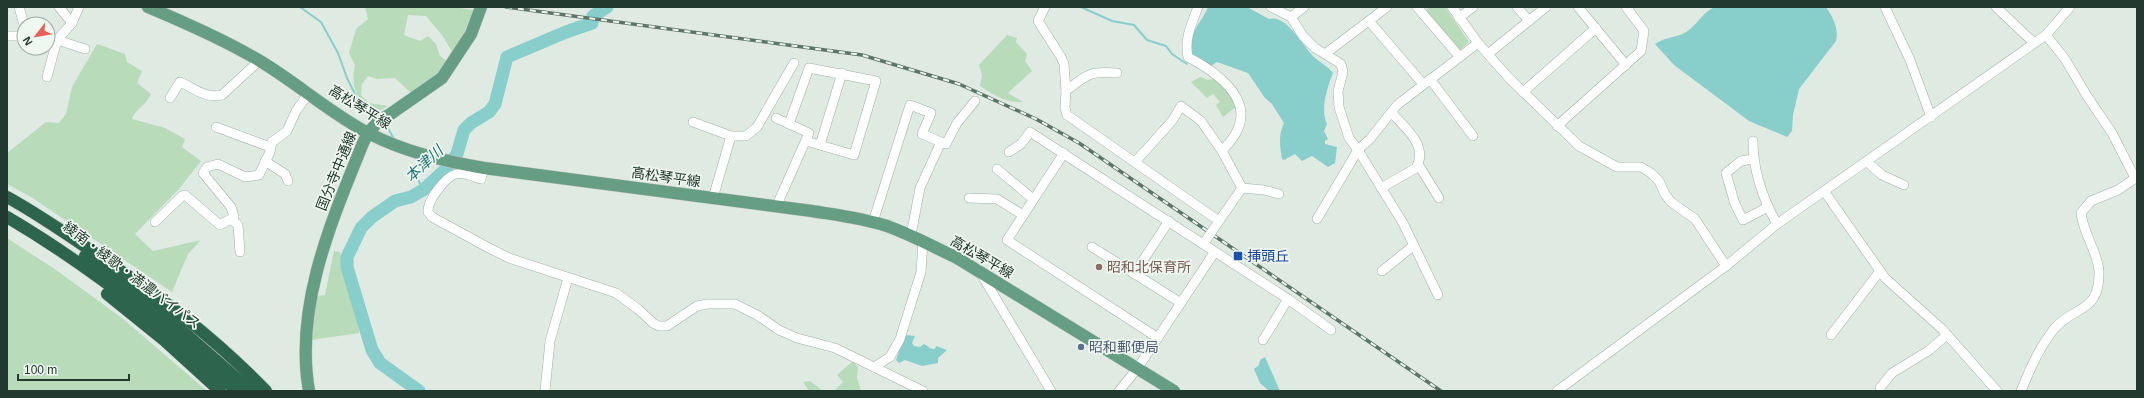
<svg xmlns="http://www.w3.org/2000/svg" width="2144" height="398" viewBox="0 0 2144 398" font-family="Helvetica,'Noto Sans JP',sans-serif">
<rect width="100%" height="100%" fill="#dfeae3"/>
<!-- green -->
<g fill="#b8dbba">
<path d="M 365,7 L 452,7 L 474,10 L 454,55 L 442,35 L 426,16 L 408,15 L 404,35 L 420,41 L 428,36 L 436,44 L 440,56 L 447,61 L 438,74 L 412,94 L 395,78 L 377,79 L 368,76 L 362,84 L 361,95 L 369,103 L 388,106 L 375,113 C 357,105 350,83 355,65 L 349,53 L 356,29 L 368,19 Z"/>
<polygon points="1430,7 1445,7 1469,42 1459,51 1425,11"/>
<path d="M 1007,35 L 1017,38 L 1016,42 L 1027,54 L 1025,61 L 1032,71 L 1008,93 L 1023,102 C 1006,103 994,95 980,86 L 982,75 L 979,65 Z"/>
<path d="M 97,44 L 125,54 L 127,62 L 142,71 L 137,83 L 151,94 C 144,108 137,107 132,119 L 165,128 L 185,139 L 182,147 L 201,161 L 179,189 L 135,234 L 153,251 L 201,240 L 188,254 L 172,292 L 31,197 L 7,184 L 7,153 L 46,122 L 59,123 L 66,114 L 72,87 Z"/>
<polygon points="1200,77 1208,80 1218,78 1229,90 1237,106 1223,117 1216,105 1220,102 1213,94 1207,98 1191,82"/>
<polygon points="7,238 56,270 122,318 207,391 7,391"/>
<path d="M 334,251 L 340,252 C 344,280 359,305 359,333 L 311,340 L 317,296 L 325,295 Z"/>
<polygon points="853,361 858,368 857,378 861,391 834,391 843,382 837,375"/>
<polygon points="810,381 823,391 809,391 803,382"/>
</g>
<!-- water -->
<g fill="#88ceca">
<path d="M 1208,7 L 1247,7 L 1269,19 C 1287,14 1303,47 1314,57 C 1320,63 1328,66 1333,73 C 1327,88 1320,110 1327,124 L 1324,131 L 1328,139 L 1325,141 L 1325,144 L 1337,147 L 1335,163 L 1328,167 L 1312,156 L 1302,161 L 1295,154 L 1284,160 L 1282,159 C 1280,147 1278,135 1284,123 L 1272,104 L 1265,98 L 1248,73 L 1217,62 L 1211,66 L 1192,56 C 1188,31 1200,26 1208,7 Z"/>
<path d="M 1715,7 L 1826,7 C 1833,17 1839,29 1836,41 L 1799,89 L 1793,115 L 1792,131 L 1787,137 L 1749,121 L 1737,112 L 1674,65 L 1655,44 C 1666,36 1680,38 1689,30 C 1700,21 1702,13 1715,7 Z"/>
<polygon points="905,335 915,336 912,343 914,346 920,347 924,344 932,349 935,349 936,346 947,350 938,358 938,363 922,366 905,360 899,363 896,360"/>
<polygon points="1265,357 1280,391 1269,391 1260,383 1254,369 1259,365 1260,360"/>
</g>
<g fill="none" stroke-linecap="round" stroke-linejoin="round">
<!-- stream -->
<g stroke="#88ceca" stroke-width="2">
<polyline points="300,7 321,22 338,53 347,78 361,106 364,111 377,117"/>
<polyline points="1081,7 1112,21 1134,25 1147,40 1166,46 1172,54 1187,64"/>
<polyline points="376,116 386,110"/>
<polyline points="386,125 394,139"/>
<polyline points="416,175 423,190"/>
</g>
<!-- river -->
<polyline stroke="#88ceca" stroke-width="13" points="419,391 380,363 372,350 347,267 347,257 361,228 372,217 395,201 411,197 423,190 445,170 457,154 464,130 471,123 489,112 495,104 507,57 566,32 592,23 593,16 607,7"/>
<defs>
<g id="minor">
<polyline points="19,7 24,25"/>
<polyline points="59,7 72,23"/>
<polyline points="1045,7 1038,21 1061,57 1064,64 1066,91"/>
<path d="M 1198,7 C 1192,23 1184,39 1188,57 C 1213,70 1254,97 1237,131 C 1234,138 1227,145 1222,151 L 1242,188"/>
<polyline points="1271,7 1291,17 1303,36 1315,48 1325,54 1387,7"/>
<polyline points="1417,7 1459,56"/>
<polyline points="1452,7 1478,43 1509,78 1579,146 1617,167 1641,167 1651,173 1659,181 1665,194 1671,202 1695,219 1726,266"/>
<polyline points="1517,7 1529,21"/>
<polyline points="1578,7 1626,65"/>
<polyline points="1885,7 1910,60 1931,117"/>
<polyline points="1996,7 2034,43"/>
<polyline points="1291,17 1304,7"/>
<polyline points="1459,18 1473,7"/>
<polyline points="1369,21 1423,84"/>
<polyline points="2046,35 2065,59 2087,96 2112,133 2135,178"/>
<polyline points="7,36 24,36"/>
<polyline points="48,37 85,49"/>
<polyline points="1325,54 1341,64 1343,72 1338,91 1339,107 1349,138 1358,150 1370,139 1397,105 1478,43"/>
<polyline points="1488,54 1546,7"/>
<path d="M 1117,73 C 1090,71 1087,74 1066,91 L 1065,108 L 1067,115 L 1219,221"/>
<polyline points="47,77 57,40 72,23 79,7"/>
<polyline points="1430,79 1473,136"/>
<polyline points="1523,92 1596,28"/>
<path d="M 170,98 L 180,82 C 194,88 205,99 222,95 L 259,61"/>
<polyline points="776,118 809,133 776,207"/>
<polyline points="693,122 731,136 746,136 757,127 794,63"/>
<polyline points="789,124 809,68 876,81 854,155 806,141"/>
<polyline points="1557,126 1641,51 1644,31 1626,7"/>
<polyline points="216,127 270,147"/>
<path d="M 1753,141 C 1753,170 1763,199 1777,224"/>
<polyline points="820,145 842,73"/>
<polyline points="1358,150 1403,223 1438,295"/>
<polyline points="1009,152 1021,144 1030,132 1288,299 1331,330"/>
<polyline points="1064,153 1007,240 1158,338"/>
<polyline points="1753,159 1741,161 1726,173 1735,204 1743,220 1768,207"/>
<polyline points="265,161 285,174 288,181"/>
<polyline points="1135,162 1172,121 1181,106 1201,121 1222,151"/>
<polyline points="1867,162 1882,175 1904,185"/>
<polyline points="1418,164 1439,198"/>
<path d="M 484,168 L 481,179 C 474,177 464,172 456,174 C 445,177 427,201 428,212 L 432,217 L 489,248 L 509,258 L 616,293 L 638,309 L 653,323 L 659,326 L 667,326 L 697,306 L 707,304 L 735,304 L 757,315 L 779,330 L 797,338 L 835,348 L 923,391"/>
<polyline points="997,169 1033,199"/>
<polyline points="1242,188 1264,190 1279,194"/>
<path d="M 1381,188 L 1416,168 C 1429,146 1405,128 1392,113"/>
<polyline points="1824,191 1885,278 1942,329 1997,391"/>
<polyline points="713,198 731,136"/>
<polyline points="969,198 997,199 1023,215"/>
<polyline points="231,219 238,225 240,252"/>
<polyline points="1317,219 1358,150"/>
<polyline points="155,222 182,196 185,195 220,225 234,217 231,207 203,173 207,167 218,164 245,177 259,175 270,152 272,142 287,131 296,111 309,93"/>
<polyline points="873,222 910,105 931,113 922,134 941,142"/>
<polyline points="1217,224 1242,188"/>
<polyline points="911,235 920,188 941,142 946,144 957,123 975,101"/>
<polyline points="1092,247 1181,303"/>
<polyline points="1382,271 1413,246"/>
<polyline points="980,272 1051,391"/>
<polyline points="1134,274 1169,221"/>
<polyline points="1831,335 1880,271"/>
<polyline points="1263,340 1288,299"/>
<polyline points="874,367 890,357 900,339 921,272 923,241"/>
<polyline points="1880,388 1892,373 1928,351 1947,335"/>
<polyline points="545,391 550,341 568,278"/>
<polyline points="1119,391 1137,369 1214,253"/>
<polyline points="1557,391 1726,266 1777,224 2046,35 2070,7"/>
<path d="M 2021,391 C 2030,369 2039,348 2054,329 C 2074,305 2100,314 2099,271 C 2098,253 2083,233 2081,213 L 2091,201 L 2118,190 L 2137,177"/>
</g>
<g id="major">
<path d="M 148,7 C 186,23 225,40 260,61 C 297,83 330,113 368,133 C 405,152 444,161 484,168 L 812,211 C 837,215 863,218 887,226 C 912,235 934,247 957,258 L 1174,391"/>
<path d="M 309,391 C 294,306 332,220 363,143 L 368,133 L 376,124 L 442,78 L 471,34 L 481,7"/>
</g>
<g id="highway">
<path d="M 7,197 C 38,214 67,234 96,254 C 160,297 212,335 266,391"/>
<path d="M 7,217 C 90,266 166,326 237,391"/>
<polyline points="85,256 155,307 251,391"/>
<polyline points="107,294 164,340 220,391"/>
</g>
</defs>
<!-- minor casing -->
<use href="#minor" stroke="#a2b1a9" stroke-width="10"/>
<!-- major casing -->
<use href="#major" stroke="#bcc4c0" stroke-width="13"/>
<!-- highway casing -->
<use href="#highway" stroke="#bcc4c0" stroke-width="13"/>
<!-- minor -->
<use href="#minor" stroke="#fff" stroke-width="9"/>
<!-- major -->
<use href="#major" stroke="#659e84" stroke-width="12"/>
<!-- highway -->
<use href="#highway" stroke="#2d644e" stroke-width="12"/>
<defs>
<polyline id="rail" points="506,7 862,55 959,84 1036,119 1079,143 1441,391"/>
</defs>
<!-- rail casing -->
<use href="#rail" stroke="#5b7569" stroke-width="3.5"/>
<!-- rail -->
<use href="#rail" stroke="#eff7f1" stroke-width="2" stroke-dasharray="6" stroke-linecap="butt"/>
<defs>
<polyline id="minor-bridge" points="1206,240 1217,224"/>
</defs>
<!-- minor-bridge casing -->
<use href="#minor-bridge" stroke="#a2b1a9" stroke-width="10" stroke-linecap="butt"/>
<!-- minor-bridge -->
<use href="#minor-bridge" stroke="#fff" stroke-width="9"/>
</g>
<!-- markers -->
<rect fill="#1a4fb4" stroke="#eff7f1" stroke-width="1.5" x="1233" y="251" width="10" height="10" rx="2"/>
<circle fill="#8d6e63" stroke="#eff7f1" stroke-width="1.5" cx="1099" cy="267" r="4"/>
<circle fill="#5c6f8a" stroke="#eff7f1" stroke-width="1.5" cx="1081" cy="347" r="4"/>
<g text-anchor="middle" stroke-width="3.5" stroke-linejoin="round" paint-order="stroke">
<!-- street labels -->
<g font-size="14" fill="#21392e" stroke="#eff7f1">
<text transform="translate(360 107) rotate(32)" y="5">高松琴平線</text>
<text transform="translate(336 171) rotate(-68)" y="5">国分寺中通線</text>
<text transform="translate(666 177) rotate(8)" y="5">高松琴平線</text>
<text transform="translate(982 257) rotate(30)" y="5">高松琴平線</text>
<text transform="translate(132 275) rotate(37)" y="5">綾南・綾歌・満濃バイパス</text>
</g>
<!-- transit labels -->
<g font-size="14" fill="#164399" stroke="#eff7f1" text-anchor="start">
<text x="1247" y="261">挿頭丘</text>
</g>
<!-- education labels -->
<g font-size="14" fill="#785e54" stroke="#eff7f1" text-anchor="start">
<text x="1107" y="272">昭和北保育所</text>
</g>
<!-- service labels -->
<g font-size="14" fill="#4e5e75" stroke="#eff7f1" text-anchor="start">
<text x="1089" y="352">昭和郵便局</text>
</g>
<!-- water labels -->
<g font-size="15" font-style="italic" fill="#1d7370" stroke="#eff7f1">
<text transform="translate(424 164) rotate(-43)" y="5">本津川</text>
</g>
</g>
<!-- border -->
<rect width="2144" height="398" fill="none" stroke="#21392e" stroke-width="16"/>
<!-- north arrow -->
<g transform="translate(36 36) rotate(239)"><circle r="19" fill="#eff7f1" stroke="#9daba3"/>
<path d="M0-3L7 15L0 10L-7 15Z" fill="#ee5f59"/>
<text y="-6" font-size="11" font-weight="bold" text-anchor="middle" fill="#21392e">N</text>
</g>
<!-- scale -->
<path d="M18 374v6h111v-6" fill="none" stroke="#21392e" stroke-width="2"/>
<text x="24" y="374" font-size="12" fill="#21392e" stroke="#eff7f1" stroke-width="3" paint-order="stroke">100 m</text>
</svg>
